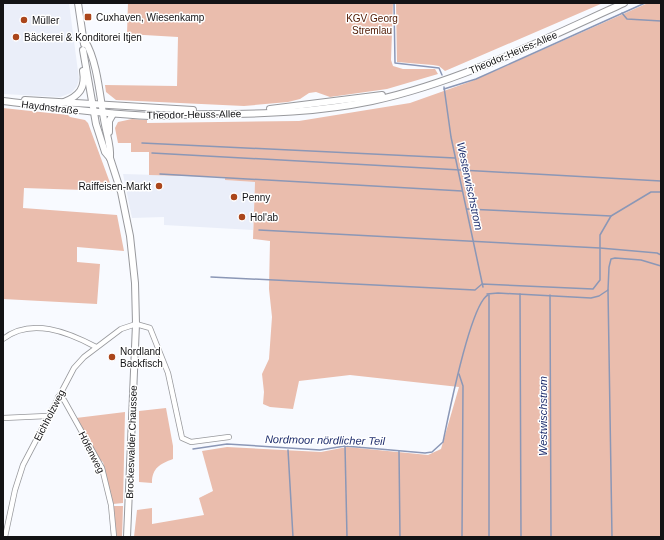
<svg xmlns="http://www.w3.org/2000/svg" width="664" height="540" viewBox="0 0 664 540" font-family="Helvetica,sans-serif">
<rect width="100%" height="100%" fill="#f8faff"/>
<!-- built -->
<g fill="#eaeef9">
<polygon points="3,3 69,3 79,79 77,86 71,93 60,97 3,94"/>
<polygon points="123,174 226,177 226,180 255,182 253,230 164,225 164,217 132,218"/>
</g>
<!-- green -->
<g fill="#eabdad">
<polygon points="128,3 393,3 391,60 393,66 403,69 435,69 438,74 387,89 330,97 316,92 309,93 300,99 288,102 244,106 116,100 106,92 105,85 177,86 178,37 127,34"/>
<polygon points="396,3 603,3 445,71 439,66 433,65 397,62"/>
<polygon points="648,3 661,3 661,537 134,537 137,510 152,508 152,524 204,515 199,498 213,491 202,451 227,447 321,452 347,447 428,455 441,449 459,387 350,375 299,381 293,409 270,407 263,404 264,392 262,374 269,359 272,317 269,289 270,241 253,239 255,182 225,180 225,177 149,175 149,152 131,152 131,143 118,143 115,128 118,122 132,119 147,120 147,123 299,121 410,103 472,81"/>
<polygon points="3,108 68,115 70,117 85,120 88,123 113,191 24,188 23,208 117,215 124,251 77,247 77,262 100,264 97,304 3,299"/>
<path d="M 166,408 L 173,446 L 173,459 C 160,464 152,468 152,483 L 139,482 L 139,411 Z"/>
<polygon points="125,412 123,503 113,504 103,462 99,459 76,418"/>
<polygon points="113,506 123,506 122,537 116,537"/>
</g>
<g fill="none" stroke-linecap="round" stroke-linejoin="round">
<!-- stream -->
<g stroke="#8b97b6" stroke-width="1.5">
<polyline points="394,3 395,63 439,68 442,75"/>
<polyline points="622,13 627,19 661,21"/>
<polyline points="444,87 451,137 483,287"/>
<polyline points="444,89 476,79 645,3"/>
<polyline points="142,143 455,158"/>
<polyline points="152,153 661,181"/>
<polyline points="160,174 462,191"/>
<polyline points="467,209 611,216"/>
<polyline points="259,230 600,248 657,253 661,255"/>
<polyline points="661,266 661,274"/>
<polyline points="211,277 475,290 482,284 593,289 600,280 600,235 611,216 651,192 661,192"/>
<polyline points="608,290 612,537"/>
<polyline points="487,294 498,293 591,298 599,296 608,290 609,267 611,259 615,258 641,260 661,266"/>
<polyline points="520,294 521,537"/>
<polyline points="550,295 551,537"/>
<polyline points="459,374 463,386 462,537"/>
<polyline points="345,446 347,537"/>
<path d="M 193,449 L 227,444 L 320,450 L 345,446 L 425,453 L 432,452 L 443,442 C 448,418 470,304 488,295"/>
<polyline points="288,450 293,537"/>
<polyline points="399,451 400,537"/>
<polyline points="489,537 489,295"/>
</g>
<defs>
<g id="street">
<path d="M 3,339 C 31,317 68,332 96,347"/>
<polyline points="58,397 64,400 102,468 111,505 114,537"/>
<polyline points="3,418 47,416"/>
<polyline points="5,537 15,490 23,465 74,368 84,357 121,329 136,324 150,328 168,373 182,438 191,442 229,437"/>
</g>
<g id="secondary">
<polyline points="78,3 84,44"/>
<path d="M 85,41 C 98,62 100,100 105,125 C 107,136 111,146 110,158"/>
<polyline points="83,50 96,124 105,152 110,158 121,192 130,236 135,283 136,324 127,537"/>
<polyline points="25,100 193,110"/>
<path d="M 3,101 C 52,107 101,114 150,116 C 171,116 191,114 212,114 C 266,114 319,112 372,101 C 460,82 542,40 624,3"/>
<path d="M 64,102 C 79,96 86,88 83,71"/>
<polyline points="270,109 382,95"/>
<polyline points="109,132 109,121 113,114"/>
</g>
</defs>
<!-- street casing -->
<use href="#street" stroke="#98999d" stroke-width="6"/>
<!-- secondary casing -->
<use href="#secondary" stroke="#98999d" stroke-width="8"/>
<!-- street -->
<use href="#street" stroke="#fff" stroke-width="4.5"/>
<!-- secondary -->
<use href="#secondary" stroke="#fff" stroke-width="6"/>
</g>
<!-- markers -->
<g fill="#ab461b" stroke="#fff" stroke-width="1.5">
<rect x="84" y="13" width="8" height="8" rx="2"/>
<circle cx="24" cy="20" r="4"/>
<circle cx="16" cy="37" r="4"/>
<circle cx="159" cy="186" r="4"/>
<circle cx="234" cy="197" r="4"/>
<circle cx="242" cy="217" r="4"/>
<circle cx="112" cy="357" r="4"/>
</g>
<g text-anchor="middle" stroke-width="3" stroke-linejoin="round" paint-order="stroke">
<!-- poi labels -->
<g font-size="10" fill="#131315" stroke="#fff" text-anchor="start">
<text x="96" y="21">Cuxhaven, Wiesenkamp</text>
<text x="32" y="24">Müller</text>
<text x="24" y="41">Bäckerei &amp; Konditorei Itjen</text>
<text x="151" y="190" text-anchor="end">Raiffeisen-Markt</text>
<text x="242" y="201">Penny</text>
<text x="250" y="221">Hol'ab</text>
<text x="120" y="355">Nordland<tspan x="120" dy="12">Backfisch</tspan></text>
</g>
<!-- park labels -->
<g font-size="10" fill="#4e1801" stroke="#fff">
<text x="372" y="22">KGV Georg<tspan x="372" dy="12">Stremlau</tspan></text>
</g>
<!-- street labels -->
<g font-size="10" fill="#131315" stroke="#fff">
<text transform="translate(513 52) rotate(-23)" y="4">Theodor-Heuss-Allee</text>
<text transform="translate(50 107) rotate(7)" y="4">Haydnstraße</text>
<text transform="translate(194 114) rotate(-1)" y="4">Theodor-Heuss-Allee</text>
<text transform="translate(49 415) rotate(-63)" y="4">Eichholzweg</text>
<text transform="translate(131 442) rotate(-88)" y="4">Brockeswalder Chaussee</text>
<text transform="translate(92 452) rotate(63)" y="4">Höfenweg</text>
</g>
<!-- water labels -->
<g font-size="11" font-style="italic" fill="#1f2e6d" stroke="#fff">
<text transform="translate(470 186) rotate(78)" y="4">Westerwischstrom</text>
<text transform="translate(543 416) rotate(-90)" y="4">Westwischstrom</text>
<text transform="translate(325 440) rotate(1)" y="4">Nordmoor nördlicher Teil</text>
</g>
</g>
<!-- border -->
<rect width="664" height="540" fill="none" stroke="#131315" stroke-width="8"/>
</svg>
